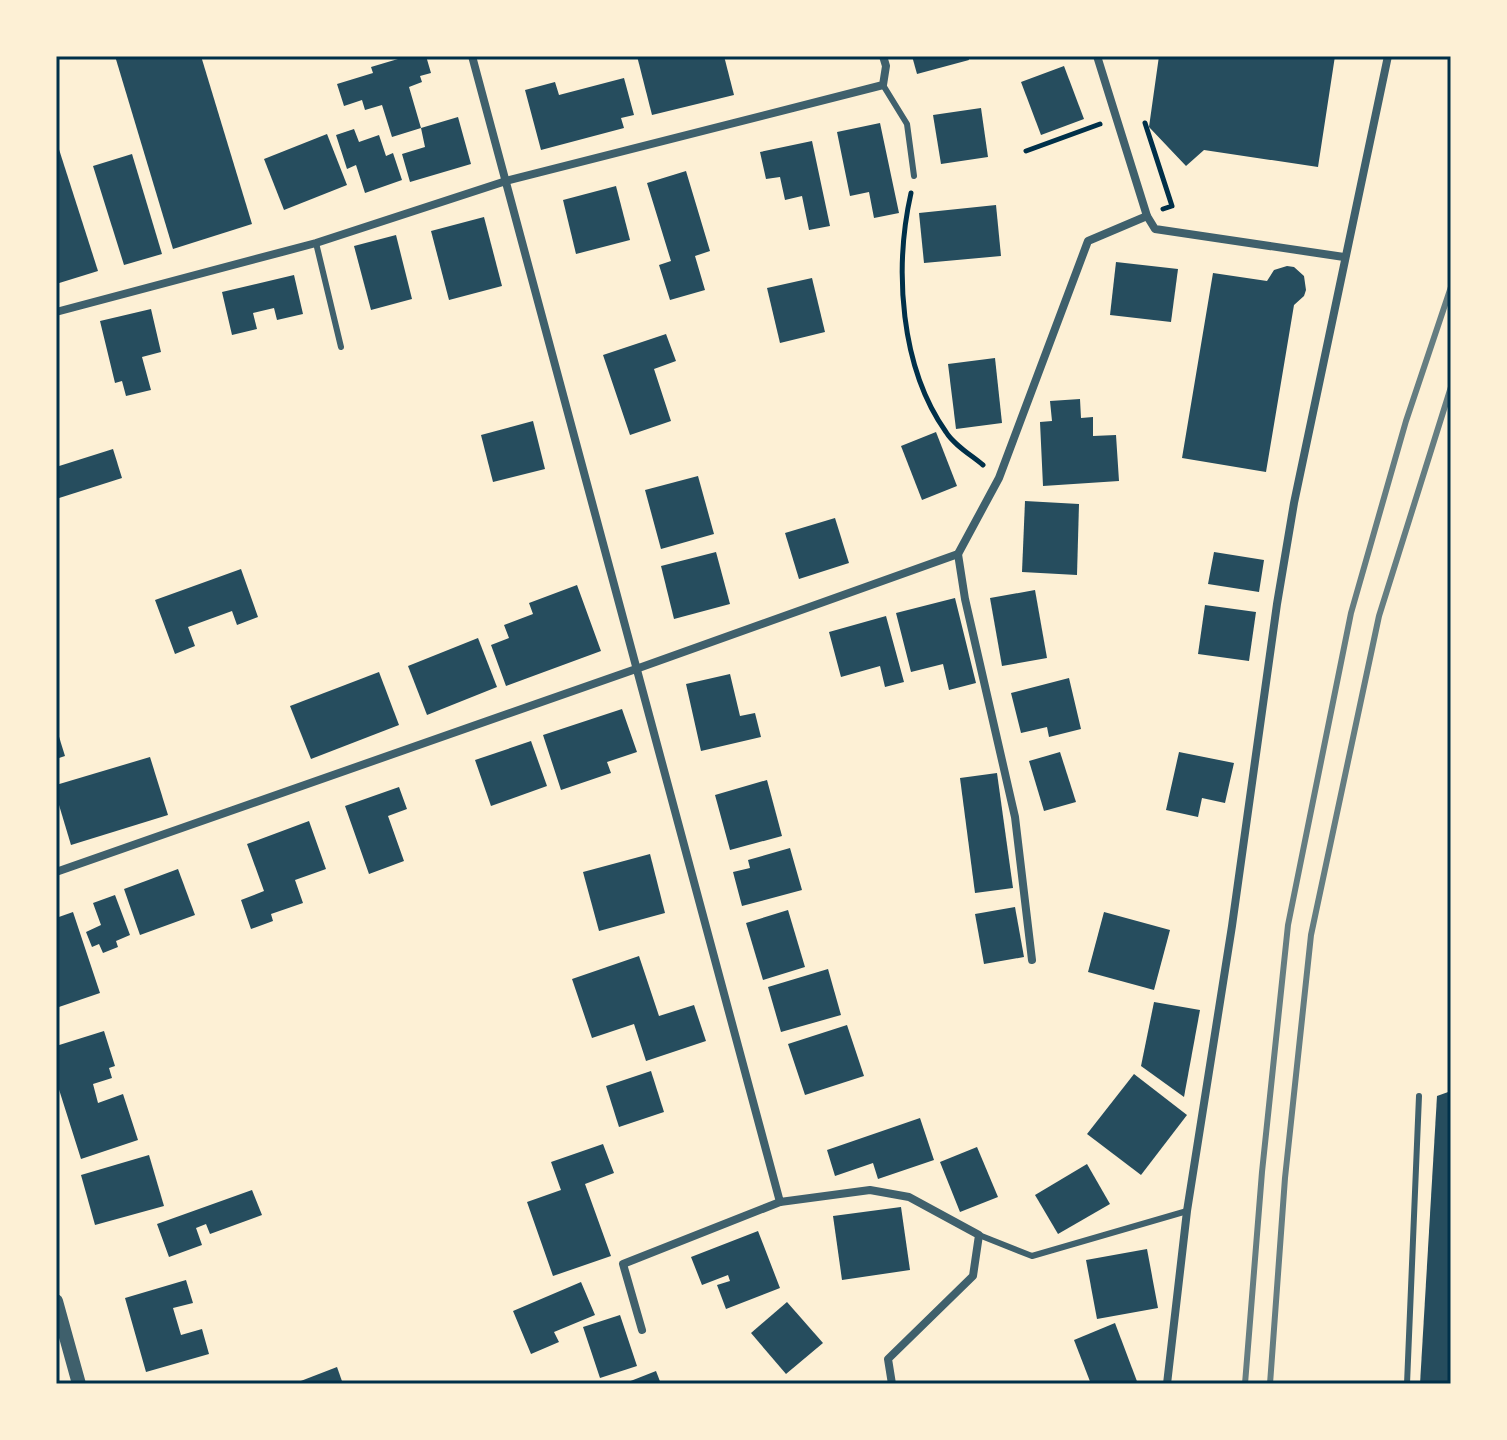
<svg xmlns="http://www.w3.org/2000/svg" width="1507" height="1440" viewBox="0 0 1507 1440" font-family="'PT Sans Narrow',sans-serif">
<rect width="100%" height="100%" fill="#fdf0d5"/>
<!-- building -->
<g fill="#264d5e">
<polygon points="115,56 201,56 252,224 173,249"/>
<polygon points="408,56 426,56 431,73 420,76 422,82 409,87 421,128 458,117 471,164 410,182 402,154 425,147 421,128 392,137 382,105 365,110 362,100 344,106 337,84 373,73 371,67"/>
<polygon points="637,56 724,56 734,95 652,115"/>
<polygon points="912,56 968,56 969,60 917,74"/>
<polygon points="1159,56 1335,56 1318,167 1204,150 1186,166 1149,127"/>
<polygon points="1064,66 1084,119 1041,135 1021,82"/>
<polygon points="624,78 634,115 621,118 624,128 541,150 525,90 555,82 559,95"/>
<polygon points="981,108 988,157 941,164 933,115"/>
<polygon points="880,123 899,213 874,218 869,192 850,196 837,132"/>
<polygon points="354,129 359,142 379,135 386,156 393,153 402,180 365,193 356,165 347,169 336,135"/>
<polygon points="327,134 347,185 284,210 264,159"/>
<polygon points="56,140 98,271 56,284"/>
<polygon points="812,141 830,226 809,230 802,196 785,200 780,177 766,179 760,152"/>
<polygon points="132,154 162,254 124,265 93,166"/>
<polygon points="686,171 710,251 695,256 705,290 670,300 659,265 671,261 647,183"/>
<polygon points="616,186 630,240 576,254 563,200"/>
<polygon points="996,205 1001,256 924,263 919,213"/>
<polygon points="484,217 502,286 449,300 431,231"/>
<polygon points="396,235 412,299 371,310 354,246"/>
<polygon points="1116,262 1178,269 1171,322 1110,315"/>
<polygon points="1287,266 1294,267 1304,276 1306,290 1304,296 1294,305 1266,472 1182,458 1213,273 1267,281 1274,270"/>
<polygon points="294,275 303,314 277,320 274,308 253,313 257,329 232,335 222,292"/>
<polygon points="812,278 825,332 780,343 767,288"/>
<polygon points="151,309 161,352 142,357 151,390 126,396 122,381 115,383 100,321"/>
<polygon points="666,334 676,361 654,369 671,421 630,435 603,355"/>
<polygon points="995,358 1002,423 956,429 948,364"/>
<polygon points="1080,399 1081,418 1093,417 1093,436 1116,435 1119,481 1043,486 1040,422 1052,421 1050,401"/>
<polygon points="533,421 545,469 493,482 481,435"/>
<polygon points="936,432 957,486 922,500 901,446"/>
<polygon points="113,449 122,478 56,499 56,467"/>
<polygon points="698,476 714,534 661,549 645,490"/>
<polygon points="1025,501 1079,504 1077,575 1022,572"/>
<polygon points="835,518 849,563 799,579 785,533"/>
<polygon points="716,552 730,604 674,619 661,566"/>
<polygon points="1214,552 1264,560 1259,592 1208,584"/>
<polygon points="241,569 258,617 237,625 232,611 188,627 195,646 175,654 155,600"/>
<polygon points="577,585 601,651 506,686 491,645 509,638 504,625 533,614 529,603"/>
<polygon points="1035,590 1047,658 1002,666 990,598"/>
<polygon points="955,598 976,683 949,690 943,664 911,672 896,613"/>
<polygon points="1205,605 1256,612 1249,661 1198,654"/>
<polygon points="886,616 904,682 885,687 880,666 841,677 829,632"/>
<polygon points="478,638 497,687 427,715 408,666"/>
<polygon points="379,672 399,725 311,759 290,706"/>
<polygon points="730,674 740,716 755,713 761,737 701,751 686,684"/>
<polygon points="1069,678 1081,729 1049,737 1047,727 1021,733 1011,693"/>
<polygon points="622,709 637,752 607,762 611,773 561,790 543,735"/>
<polygon points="56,727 65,756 56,759"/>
<polygon points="531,741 547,786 491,806 475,760"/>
<polygon points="1060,752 1076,802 1044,811 1029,761"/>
<polygon points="1179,752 1234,763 1225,803 1202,798 1198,817 1166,810"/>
<polygon points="150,757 168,815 71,845 56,795 56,785"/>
<polygon points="997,773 1013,888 975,893 960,778"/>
<polygon points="767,780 782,836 730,850 715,795"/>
<polygon points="399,787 407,809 388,816 404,861 369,874 345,806"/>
<polygon points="309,821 326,869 295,880 303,903 271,914 273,921 251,929 241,900 264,891 247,844"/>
<polygon points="790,848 802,890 742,906 733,872 750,868 748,860"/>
<polygon points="650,854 665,913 599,931 583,872"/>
<polygon points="178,869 195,915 140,935 124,889"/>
<polygon points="115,895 130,935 116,941 118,947 103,953 99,944 92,947 86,932 101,925 93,903"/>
<polygon points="1015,907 1024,957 984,964 975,914"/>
<polygon points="788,910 805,967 763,980 746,923"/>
<polygon points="73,912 100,993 56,1008 56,918"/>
<polygon points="1104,912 1170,930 1154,990 1088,972"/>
<polygon points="639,956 659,1016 694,1005 706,1041 646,1061 634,1024 592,1038 572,979"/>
<polygon points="828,969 841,1015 781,1032 768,987"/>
<polygon points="1154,1002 1200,1010 1184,1097 1141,1066"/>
<polygon points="847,1025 864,1076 805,1095 788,1044"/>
<polygon points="104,1031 115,1066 109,1068 112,1078 93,1084 98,1103 123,1094 138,1140 81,1159 56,1080 56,1046"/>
<polygon points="651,1071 664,1112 619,1127 606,1086"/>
<polygon points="1134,1074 1187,1115 1141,1175 1087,1134"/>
<polygon points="1451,1091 1451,1384 1420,1384 1437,1096"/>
<polygon points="920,1118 934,1160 878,1179 873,1163 835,1176 827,1150"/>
<polygon points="603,1144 614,1173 585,1184 611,1256 553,1276 527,1202 561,1190 551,1162"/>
<polygon points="977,1147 998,1197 960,1212 940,1162"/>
<polygon points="149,1155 164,1206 95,1225 81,1175"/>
<polygon points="1087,1164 1110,1204 1058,1234 1035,1195"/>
<polygon points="252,1190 262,1215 210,1234 206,1224 196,1228 202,1245 169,1257 157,1224"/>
<polygon points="901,1207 910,1270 842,1280 833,1216"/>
<polygon points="758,1231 780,1288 726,1309 717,1285 730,1281 728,1275 702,1285 691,1257"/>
<polygon points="1147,1249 1158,1308 1097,1319 1086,1260"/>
<polygon points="186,1280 193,1303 173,1308 181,1335 202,1329 209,1354 146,1372 125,1298"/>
<polygon points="581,1282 595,1315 554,1332 559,1342 531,1354 513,1311"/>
<polygon points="787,1302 823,1343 786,1374 751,1333"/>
<polygon points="620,1315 637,1366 600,1378 583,1327"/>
<polygon points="1115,1323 1138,1384 1091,1384 1074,1340"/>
<polygon points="337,1367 343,1384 293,1384"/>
<polygon points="656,1371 661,1384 623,1384"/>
</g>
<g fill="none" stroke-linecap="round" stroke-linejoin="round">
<!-- path -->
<g stroke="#003049" stroke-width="5">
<polyline points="1145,123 1172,206 1163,209"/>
<polyline points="1026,151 1100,124"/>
<path d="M 911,193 C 894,269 900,367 946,432 C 954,445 971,455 983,465"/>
</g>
<!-- service -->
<g stroke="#3f606c" stroke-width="6">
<polyline points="883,85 907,124 914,176"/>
<polyline points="316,243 341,347"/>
<polyline points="979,1235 1032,1256 1187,1211"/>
<polyline points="1407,1384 1419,1096"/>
</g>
<!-- minor -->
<g stroke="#3f606c" stroke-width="8">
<polyline points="472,56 780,1202 870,1190 909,1197 979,1235 973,1276 888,1359 892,1384"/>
<polyline points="1097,56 1147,216 1155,229 1344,257"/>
<polyline points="56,312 316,243 506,181 883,85 886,66 883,56"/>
<polyline points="958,554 965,599 1015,817 1032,960"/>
<polyline points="56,872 636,669 958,554 999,478 1088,241 1147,216"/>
<polyline points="642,1330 623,1264 780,1202"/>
<polyline points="1167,1384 1187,1211 1232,926 1277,604 1294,503 1388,56"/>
</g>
<!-- tertiary -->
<polyline stroke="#3f606c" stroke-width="14" points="56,1301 79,1384"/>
<!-- rail -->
<g stroke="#657d81" stroke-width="6">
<polyline points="1245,1384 1262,1172 1288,925 1351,613 1406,421 1451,287"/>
<polyline points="1270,1384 1285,1178 1311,935 1379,616 1451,387"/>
</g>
</g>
<!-- border -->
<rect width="1507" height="1440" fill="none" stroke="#fdf0d5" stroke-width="116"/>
<rect x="58" y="58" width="1391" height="1324" fill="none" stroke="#003049" stroke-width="3"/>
</svg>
